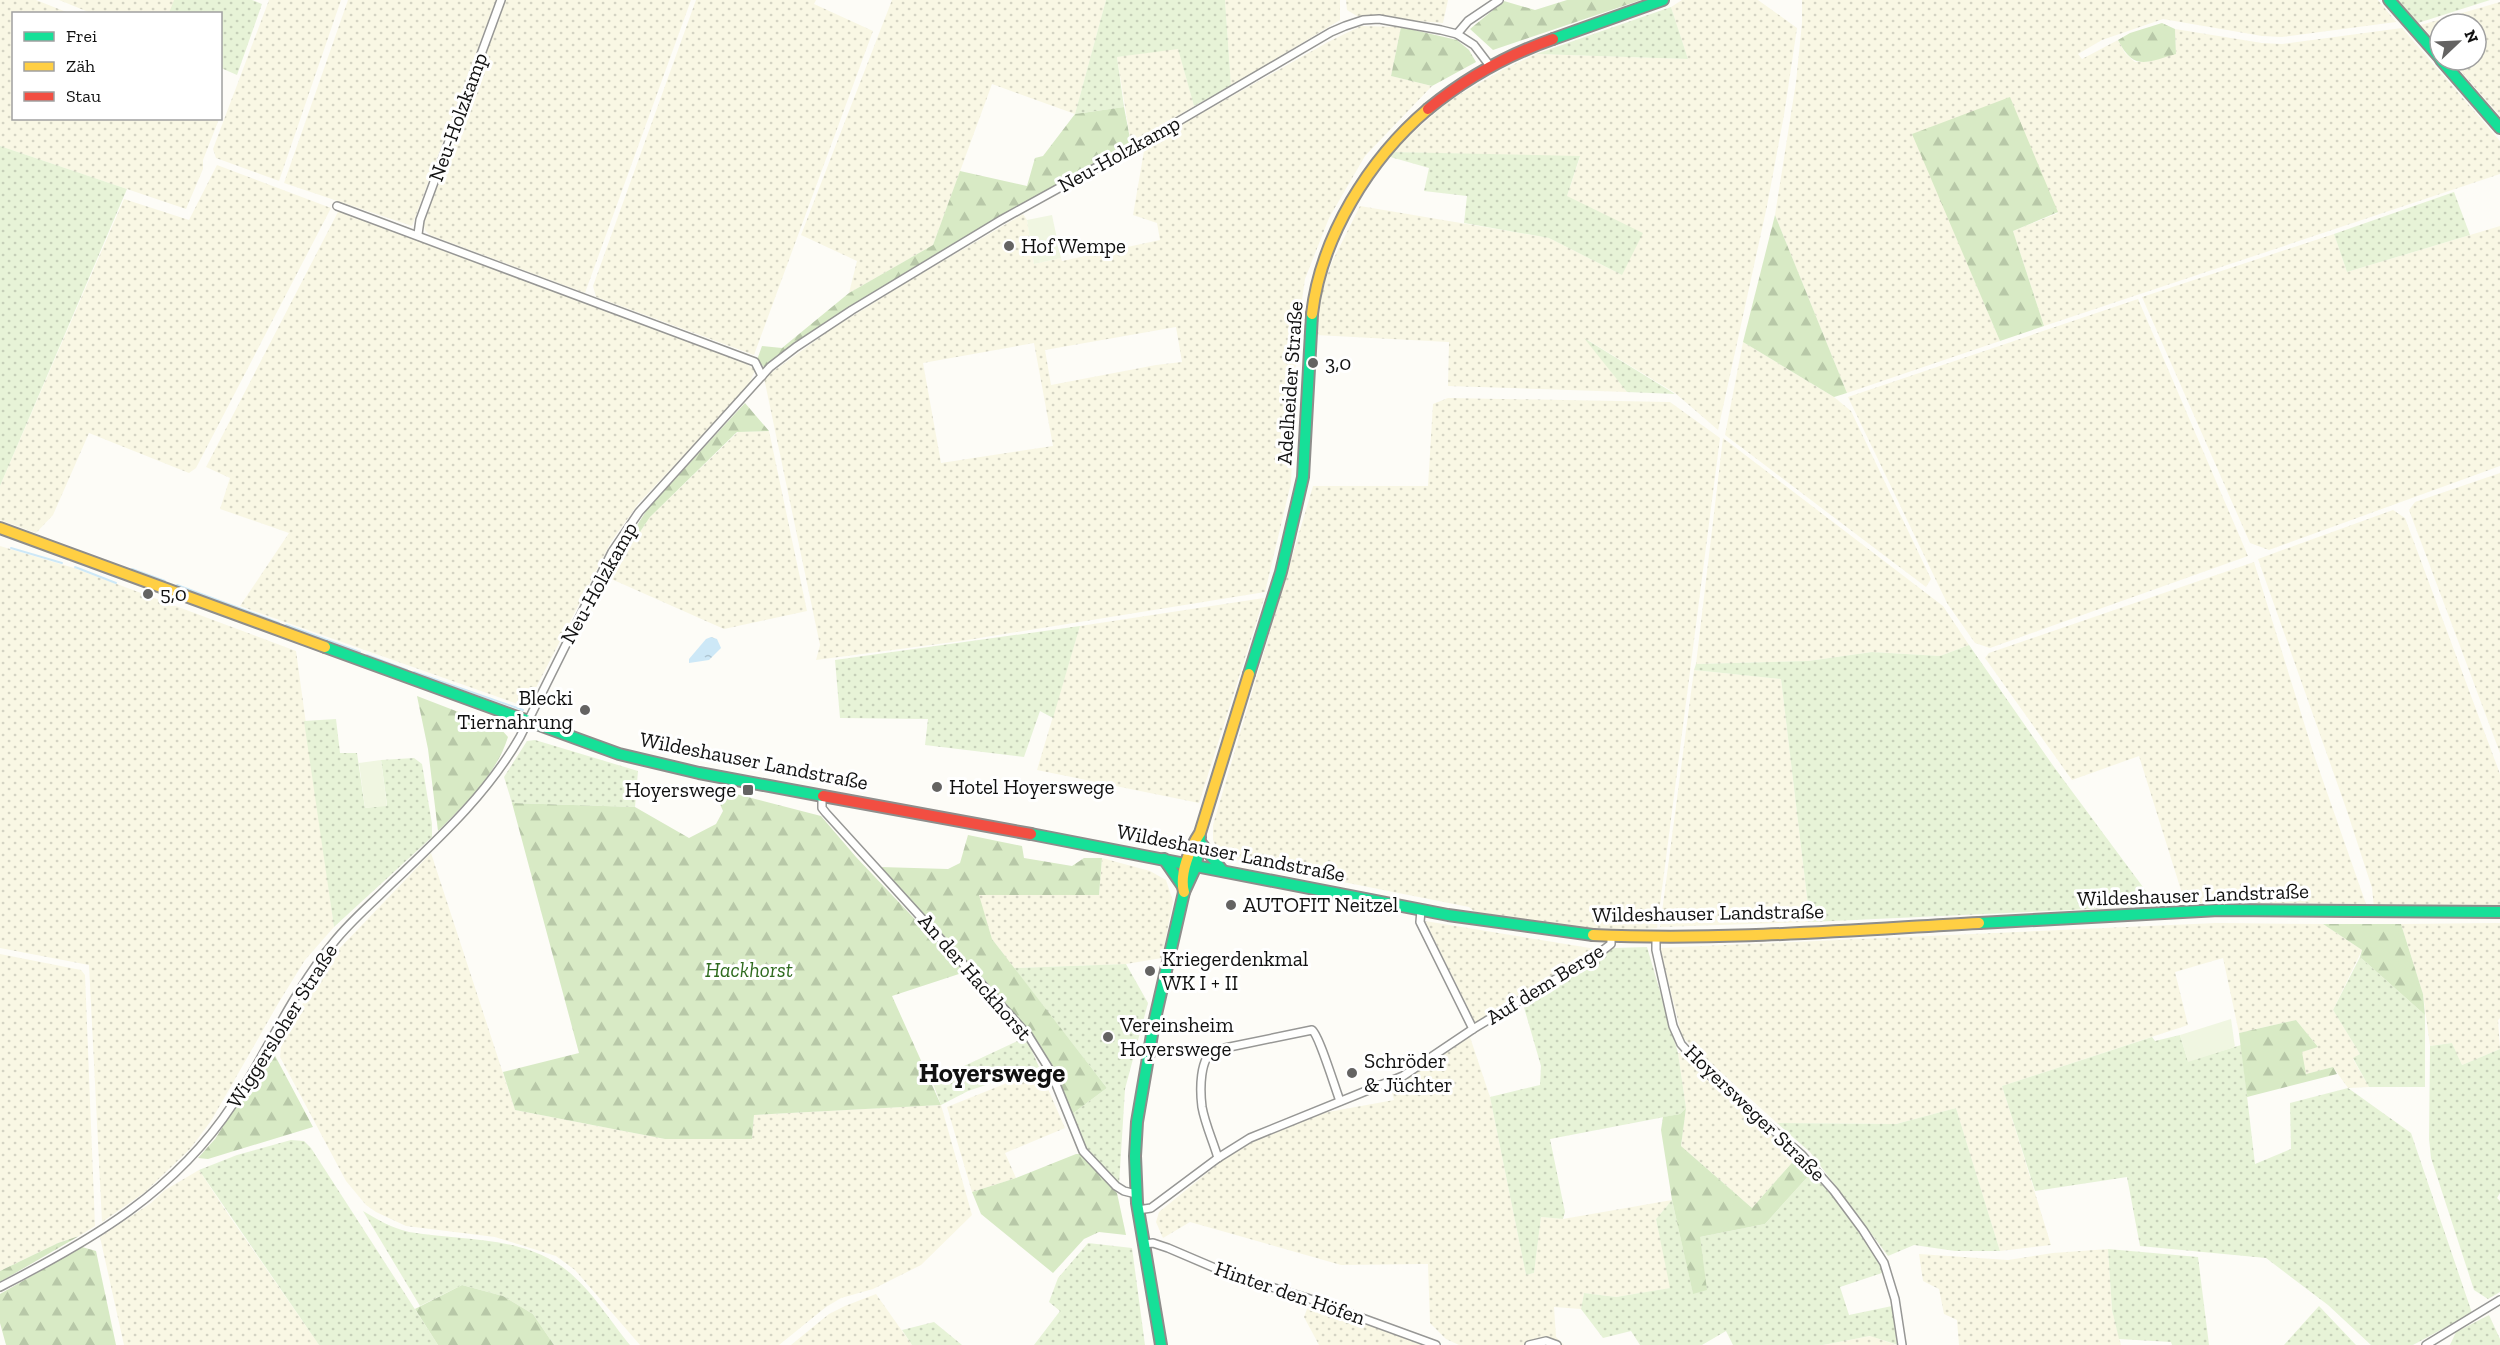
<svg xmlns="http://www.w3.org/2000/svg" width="2500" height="1345" viewBox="0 0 2500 1345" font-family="'Zilla Slab',serif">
<defs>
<pattern id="farmland-dots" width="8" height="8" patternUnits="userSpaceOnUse" patternTransform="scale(1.5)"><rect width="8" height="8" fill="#f9f7e4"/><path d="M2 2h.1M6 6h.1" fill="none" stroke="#d4d3c3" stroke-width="1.8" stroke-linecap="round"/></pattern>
<pattern id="grass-dots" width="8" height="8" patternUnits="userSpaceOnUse" patternTransform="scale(1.5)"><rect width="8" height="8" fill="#e7f3d7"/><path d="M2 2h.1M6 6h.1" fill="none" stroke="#c5cfb8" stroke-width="1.8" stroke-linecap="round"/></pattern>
<pattern id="forest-firs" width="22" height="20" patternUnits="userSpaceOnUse" patternTransform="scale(1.5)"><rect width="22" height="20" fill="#d8eac5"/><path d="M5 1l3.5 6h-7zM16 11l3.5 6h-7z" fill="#b8c8a8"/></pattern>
<pattern id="water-ripples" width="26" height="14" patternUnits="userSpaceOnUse" patternTransform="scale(1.5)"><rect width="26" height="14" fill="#cde8f7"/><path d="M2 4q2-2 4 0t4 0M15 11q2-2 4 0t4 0" fill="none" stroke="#afc6d3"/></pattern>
</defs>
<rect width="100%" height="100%" fill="#fdfcf7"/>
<!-- farmland -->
<g fill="url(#farmland-dots)" fill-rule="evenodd">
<polygon points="0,0 36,0 69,13 14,14 14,118 219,119 203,160 203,169 186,209 0,146"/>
<polygon points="59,0 175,0 170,14 91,13"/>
<polygon points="269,0 341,0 279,181 216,158 213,149"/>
<polygon points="348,0 496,0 412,226 284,183"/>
<polygon points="505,0 691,0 585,293 430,235 425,230 423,222"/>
<polygon points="696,0 816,0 814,4 873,31 754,355 596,297 593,286"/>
<polygon points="892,0 1106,0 1075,114 992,84 933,245 849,293 857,261 801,235"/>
<polygon points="1225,0 1340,0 1340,20 1231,86"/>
<polygon points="1346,0 1448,0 1443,23 1357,16 1347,10"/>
<polygon points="1682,0 1758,0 1797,28 1784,115 1767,206 1718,430 1675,393 1586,339 1627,392 1448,386 1449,342 1315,335 1318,302 1332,262 1360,206 1549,238 1622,275 1567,196 1580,157 1391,152 1450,100 1504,69 1536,54 1688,59 1671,7"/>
<polygon points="1802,0 2378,0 2396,22 2282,37 2262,36 2163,19 2102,40 2078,54 2082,59 2118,40 2125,53 2135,62 2146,62 2176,53 2175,29 2262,43 2282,44 2402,28 2500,141 2500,174 2044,326 2013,231 2058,213 1913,134 2000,341 1847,393 1775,215 1796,82 1802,23"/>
<polygon points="2500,2 2500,116 2451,60 2476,60 2476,24 2440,24 2440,47 2421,25"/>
<path d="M 1361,26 L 1401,27 L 1391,76 L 1432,86 L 1365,156 L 1329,218 L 1305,279 L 1297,335 L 1291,483 L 1265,592 L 961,641 L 816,660 L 820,645 L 764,378 L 830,330 L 909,281 L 1023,214 L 1027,220 L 1034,264 L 1061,258 L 1062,261 L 1160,240 L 1157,223 L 1133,215 L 1145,145 L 1328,42 ZM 1176,327 L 1182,362 L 1156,365 L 1051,385 L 1045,350 ZM 1034,343 L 1053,446 L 941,463 L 923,363 Z"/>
<polygon points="1178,48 1194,106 1131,144 1117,57"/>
<polygon points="217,165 331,208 196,468 189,473 89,433 53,515 36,533 0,520 0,486 124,199 189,220"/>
<polygon points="339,210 743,361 755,370 748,387 638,504 611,542 526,707 240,606 289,533 220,509 230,478 206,467"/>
<polygon points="2500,226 2500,466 2269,550 2250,543 2142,297 2334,234 2347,272"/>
<polygon points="2138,299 2248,556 1990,648 1975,643 1947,603 1848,397"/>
<polygon points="1743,342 1834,397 1851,411 1931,579 1926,587 1725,435"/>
<polygon points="1448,398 1670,402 1720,438 1657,928 1632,930 1572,927 1475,912 1469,907 1267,867 1224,856 1217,848 1213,840 1213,825 1313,486 1428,486 1433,404"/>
<polygon points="769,431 807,611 724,629 609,578 650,517 738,432"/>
<polygon points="1723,438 1943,606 1969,645 1940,656 1872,652 1808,661 1696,664"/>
<polygon points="2500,473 2500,753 2409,510 2415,502"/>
<polygon points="2393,510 2405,518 2500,774 2500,908 2374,908 2372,888 2347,811 2258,559"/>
<polygon points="0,546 74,568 296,651 334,927 305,960 279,1002 211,1121 190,1149 144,1193 102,1222 89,965 0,948"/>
<polygon points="2254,562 2314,755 2366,904 2185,903 2139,756 2072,780 1985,658 1989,653"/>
<polygon points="1264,598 1199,803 1037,770 1080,626"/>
<polygon points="1694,670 1781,679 1810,922 1660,927"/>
<polygon points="431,853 515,1110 665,1139 752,1139 754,1115 941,1105 972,1215 921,1265 873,1289 841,1298 826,1307 779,1345 640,1345 575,1270 556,1256 495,1237 406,1226 376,1212 366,1205 346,1181 280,1057 281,1047 297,1013 337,951"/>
<polygon points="1102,858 1150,871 1166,880 1173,901 1162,958 1126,964 1014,968 992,939 978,894 1099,895"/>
<polygon points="1425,921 1596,949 1476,1024"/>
<polygon points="2216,923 2323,924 2362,950 2333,1010 2360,1054 2353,1059 2369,1087 2348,1088 2333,1067 2306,1074 2301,1052 2318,1047 2296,1020 2239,1033 2223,958 2175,972 2188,1025 2002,1086 2051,1245 2000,1251 1956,1108 1896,1124 1777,1123 1682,1037 1660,948"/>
<polygon points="2500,923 2500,1018 2498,1020 2500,1049 2462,1065 2452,1043 2430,1046 2423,994 2401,924"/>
<polygon points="0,954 81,970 85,975 95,1226 79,1236 58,1243 0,1271"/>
<polygon points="1470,1037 1490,1097 1526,1275 1534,1273 1541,1217 1563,1219 1672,1200 1656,1219 1671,1288 1616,1297 1584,1293 1581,1309 1554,1307 1556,1337 1564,1345 1459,1345 1446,1339 1430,1323 1428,1264 1341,1265 1190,1222 1163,1238 1156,1222 1159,1212 1234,1151 1291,1124 1328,1112 1394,1100 1390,1085 1408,1078"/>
<polygon points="1678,1053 1683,1053 1798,1156 1752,1208 1681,1146 1686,1108"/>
<polygon points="1041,1073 1065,1128 1005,1153 1016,1178 972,1192 947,1107 1012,1081"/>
<polygon points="199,1170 226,1211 319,1345 124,1345 100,1237 151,1203 165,1190"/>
<polygon points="2108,1249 2112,1310 2121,1345 1959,1345 1957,1320 1944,1314 1939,1289 1923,1281 1919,1254 2008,1260 2053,1253"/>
<polygon points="876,1294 912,1345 791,1345 829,1314 845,1306"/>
<polygon points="1310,1301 1422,1345 1319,1345 1304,1317"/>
<polygon points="1871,1336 1896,1345 1823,1345"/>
</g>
<!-- grass -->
<g fill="url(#grass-dots)">
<polygon points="174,0 252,0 262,4 237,75 221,68 220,14 169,13"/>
<polygon points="1106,0 1225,0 1231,86 1194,106 1178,49 1117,57 1124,107 1075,114"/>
<polygon points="2398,0 2490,0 2418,23"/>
<polygon points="1671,7 1688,59 1536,54"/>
<polygon points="0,146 127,189 0,486"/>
<polygon points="1391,152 1580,156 1567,196 1643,233 1622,275 1549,238 1464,223 1467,196 1424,191 1429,168 1387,156"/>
<polygon points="2454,192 2470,235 2347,272 2334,234"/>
<polygon points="1584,338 1675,394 1627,392"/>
<polygon points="1080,626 1053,718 1040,711 1024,757 925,745 928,719 840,718 835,660"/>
<polygon points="1969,645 2054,767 2157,906 1810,922 1781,679 1694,670 1696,664 1808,661 1872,652 1940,656"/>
<polygon points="336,719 340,753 357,753 365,808 387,805 381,760 414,758 422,764 432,824 432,837 334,927 304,721"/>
<polygon points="535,740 638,771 635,807 512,803 504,777 527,741"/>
<polygon points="1647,947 1678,1053 1686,1108 1680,1114 1550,1139 1565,1212 1563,1219 1541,1217 1534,1273 1526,1275 1490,1097 1540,1085 1541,1066 1523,1004 1614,948"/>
<polygon points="2360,957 2425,1015 2425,1087 2369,1087 2353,1058 2360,1054 2333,1010"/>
<polygon points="1126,964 1148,1003 1125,1089 1119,1185 1085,1149 1072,1114 1107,1088 1014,968"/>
<polygon points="2180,1035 2188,1061 2241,1045 2255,1164 2291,1149 2290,1103 2348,1088 2411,1133 2472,1313 2413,1345 2371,1345 2328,1305 2266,1258 2140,1246 2127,1177 2035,1191 2002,1086 2152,1037 2155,1041"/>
<polygon points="1026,1037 1039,1067 968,1091 941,1105 932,1081"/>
<polygon points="2452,1043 2462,1065 2500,1049 2500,1193 2497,1198 2500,1201 2500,1292 2488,1299 2474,1290 2431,1158 2429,1139 2430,1046"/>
<polygon points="1956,1108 2000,1251 1955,1251 1914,1245 1888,1256 1810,1152 1777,1123 1896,1124"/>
<polygon points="291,1140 304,1141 311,1148 438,1345 319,1345 199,1170 237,1155"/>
<polygon points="1812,1172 1860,1229 1885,1272 1840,1287 1849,1315 1892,1306 1898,1345 1870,1336 1823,1345 1733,1345 1726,1331 1702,1345 1640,1345 1631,1331 1603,1338 1581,1309 1584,1293 1616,1297 1670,1288 1656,1219 1672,1200 1693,1293 1700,1237 1765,1224"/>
<path d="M 363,1211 C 378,1220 392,1228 409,1232 C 456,1240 510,1236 553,1261 C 585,1279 607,1317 630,1345 L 554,1345 L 533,1314 L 503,1296 L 462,1285 L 420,1306 Z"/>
<polygon points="1088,1243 1132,1248 1145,1345 1034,1345 1060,1311 1049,1302 1058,1278"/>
<polygon points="2108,1249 2198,1257 2209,1345 2172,1345 2171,1342 2119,1339 2112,1310"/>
<polygon points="2319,1306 2356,1345 2284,1345"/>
<polygon points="2489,1315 2500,1339 2500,1345 2450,1345 2456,1332"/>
<polygon points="934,1322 962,1345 912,1345 902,1330"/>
</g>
<!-- forest -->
<g fill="url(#forest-firs)">
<polygon points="1567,0 1641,0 1493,50 1470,29 1504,1 1535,10"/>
<path d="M 2162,23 L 2175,29 L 2176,54 C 2147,62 2134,72 2118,40 L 2130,33 Z"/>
<polygon points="1401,27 1457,40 1469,50 1476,62 1432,86 1391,76"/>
<polygon points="2010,97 2058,212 2013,231 2044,326 2000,341 1912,134"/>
<polygon points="1124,107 1131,144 940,253 852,307 765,368 757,360 762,346 782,348 849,293 933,245 960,171 1027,186 1035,158 1043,156 1075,114"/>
<polygon points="1775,215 1847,393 1834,397 1743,342"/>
<polygon points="745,403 769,431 737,432 650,517 609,578 605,576 648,508"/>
<path d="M 417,696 L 500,728 L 508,737 C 496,775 466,803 438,831 L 428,749 Z"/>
<polygon points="713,788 821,816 856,857 965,972 892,996 941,1105 754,1115 752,1139 665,1139 515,1110 503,1072 579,1053 512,803 635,807 689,838 716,824 723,811"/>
<polygon points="968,835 1022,846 1024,858 1072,866 1084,858 1102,858 1099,895 979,895 992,939 1107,1088 1072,1114 1052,1068 1031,1032 880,867 948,869 960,863"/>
<polygon points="2323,924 2401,924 2423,994 2425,1015 2360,957 2362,950"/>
<polygon points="2296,1020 2318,1047 2302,1052 2306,1074 2333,1067 2337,1074 2247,1097 2239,1033"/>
<polygon points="272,1050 313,1127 208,1159 198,1158 215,1139"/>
<polygon points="1686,1108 1681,1146 1752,1208 1798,1156 1812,1172 1765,1224 1700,1237 1707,1290 1693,1294 1672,1200 1661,1130 1663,1117 1680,1114"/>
<polygon points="1076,1154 1082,1154 1117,1193 1126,1235 1099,1232 1084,1239 1053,1273 981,1214 972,1192 1016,1178"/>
<polygon points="79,1236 0,1282 0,1271 58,1243"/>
<polygon points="82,1247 96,1251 116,1345 6,1345 0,1323 0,1294"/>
<polygon points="462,1285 503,1296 533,1314 554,1345 438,1345 415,1309"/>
</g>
<!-- pitch -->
<g fill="#f0f6e1">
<polygon points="1052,215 1061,258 1034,264 1027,220"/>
<polygon points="381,760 387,806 365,808 359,763"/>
<polygon points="2231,1019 2235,1047 2188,1062 2180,1035"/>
</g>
<!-- water -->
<polygon fill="url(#water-ripples)" points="711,637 717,639 721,648 709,660 689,663 689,659 706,639"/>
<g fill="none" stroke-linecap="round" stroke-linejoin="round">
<!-- stream -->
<g stroke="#cde8f7" stroke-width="2">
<polyline points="11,548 62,563"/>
<polyline points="75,567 116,583"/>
<polyline points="132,569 165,581"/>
<polyline points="177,585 279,623"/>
<polyline points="286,625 360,652"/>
<polyline points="367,655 407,670"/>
<polyline points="414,672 523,710"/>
</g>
<defs>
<g id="street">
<polyline points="1457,34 1468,21 1499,0"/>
<polyline points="337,206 755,362 762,376"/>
<polyline points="418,234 420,220 501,0"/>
<polyline points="822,795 822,808 826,813 1028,1035 1051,1072 1083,1151 1116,1186 1124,1191 1136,1194"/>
<polyline points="1421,910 1420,922 1473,1029"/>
<polyline points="1656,938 1656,950 1673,1026 1681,1044 1705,1071 1802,1155 1834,1191 1863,1230 1884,1263 1895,1299 1902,1345"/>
<path d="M 1218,1158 C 1213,1141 1205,1124 1202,1107 C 1200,1091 1199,1057 1215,1050 L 1312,1030 C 1319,1035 1335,1088 1340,1101"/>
<polyline points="1138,1210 1151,1208 1218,1158 1250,1138 1403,1076 1473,1029 1602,951 1611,944 1611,937"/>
<polyline points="1144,1244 1153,1243 1168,1248 1229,1274 1307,1298 1436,1345"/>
<path d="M 0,1287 C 92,1240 175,1192 233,1104 C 268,1051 293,991 334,942 C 350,922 370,905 388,887 C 437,840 486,796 520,737 L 612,552 L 639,512 L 770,367 L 796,347 L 852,310 L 1001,220 L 1155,135 L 1331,32 L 1345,26 L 1363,20 L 1379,19 L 1441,30 L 1457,34 L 1474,45 L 1490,66"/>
<polyline points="1529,1345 1546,1341 1557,1345"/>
<polyline points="2426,1345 2500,1300"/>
</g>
<g id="fast">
<polyline points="2389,0 2440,58"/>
<polyline points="1553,39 1663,0"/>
<polyline points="2441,60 2500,128"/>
<polyline points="325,647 619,754 699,773 823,796"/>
<polyline points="1249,674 1281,572 1303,477 1312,314"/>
<polyline points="1031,834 1448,915 1593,935"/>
<polyline points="1200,842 1222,870"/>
<polyline points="1164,859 1182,885"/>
<polyline points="1979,923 2219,910 2500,912"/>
<polyline points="1161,1345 1137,1203 1135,1156 1137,1122 1154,1023 1184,892 1196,866 1200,837"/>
</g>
<g id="slow">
<path d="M 1312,314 C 1321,237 1369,159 1428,109"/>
<polyline points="0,528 325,647"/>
<path d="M 1184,892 C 1179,874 1190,848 1200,833 L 1249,674"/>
<path d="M 1593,935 C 1721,941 1850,930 1979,923"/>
</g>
<g id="jam">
<path d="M 1428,109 C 1466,78 1507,55 1553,39"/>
<polyline points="823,796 1031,834"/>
</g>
</defs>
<!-- street casing -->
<use href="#street" stroke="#979795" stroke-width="10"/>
<!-- fast casing -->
<use href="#fast" stroke="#8e8d8b" stroke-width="14"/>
<!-- slow casing -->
<use href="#slow" stroke="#8e8d8b" stroke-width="14"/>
<!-- jam casing -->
<use href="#jam" stroke="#8e8d8b" stroke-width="14"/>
<!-- street -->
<use href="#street" stroke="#fffffe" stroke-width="7"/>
<!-- fast -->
<use href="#fast" stroke="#16e098" stroke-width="10"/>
<!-- slow -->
<use href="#slow" stroke="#ffcf43" stroke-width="10"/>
<!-- jam -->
<use href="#jam" stroke="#f24e42" stroke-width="10"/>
</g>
<!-- markers -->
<g fill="#646362" stroke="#fff" stroke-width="2">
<circle cx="1009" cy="246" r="6"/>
<circle cx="1313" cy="363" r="6"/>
<circle cx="148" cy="594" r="6"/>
<circle cx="585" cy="710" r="6"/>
<circle cx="937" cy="787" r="6"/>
<rect x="742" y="784" width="12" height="12" rx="3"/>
<circle cx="1231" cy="905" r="6"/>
<circle cx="1150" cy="971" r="6"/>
<circle cx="1108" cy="1037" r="6"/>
<circle cx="1352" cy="1073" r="6"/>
</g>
<g text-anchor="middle" stroke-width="6" stroke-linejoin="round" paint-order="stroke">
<!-- street labels -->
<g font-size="21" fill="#111" stroke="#fff">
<text transform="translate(458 117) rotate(-70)" y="7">Neu-Holzkamp</text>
<text transform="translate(1119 154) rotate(-29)" y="7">Neu-Holzkamp</text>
<text transform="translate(1290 383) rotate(-86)" y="7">Adelheider Straße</text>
<text transform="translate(599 583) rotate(-61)" y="7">Neu-Holzkamp</text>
<text transform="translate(754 761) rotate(11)" y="7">Wildeshauser Landstraße</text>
<text transform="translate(1231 853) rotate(11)" y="7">Wildeshauser Landstraße</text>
<text transform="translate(2193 895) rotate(-2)" y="7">Wildeshauser Landstraße</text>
<text transform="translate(1708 913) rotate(-1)" y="7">Wildeshauser Landstraße</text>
<text transform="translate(975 977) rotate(49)" y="7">An der Hackhorst</text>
<text transform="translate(1545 984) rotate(-32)" y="7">Auf dem Berge</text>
<text transform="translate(282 1026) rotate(-58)" y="7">Wiggersloher Straße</text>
<text transform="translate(1755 1113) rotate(44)" y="7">Hoyersweger Straße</text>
<text transform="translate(1290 1293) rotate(19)" y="7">Hinter den Höfen</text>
</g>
<!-- poi labels -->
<g font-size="21" fill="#111" stroke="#fff" text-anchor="start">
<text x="1021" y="253">Hof Wempe</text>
<text x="1325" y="370">3,0</text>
<text x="160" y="601">5,0</text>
<text x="573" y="705" text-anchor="end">Blecki<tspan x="573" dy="24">Tiernahrung</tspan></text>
<text x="949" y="794">Hotel Hoyerswege</text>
<text x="736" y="797" text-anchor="end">Hoyerswege</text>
<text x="1243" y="912">AUTOFIT Neitzel</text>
<text x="1162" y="966">Kriegerdenkmal<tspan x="1162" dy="24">WK I + II</tspan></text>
<text x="1120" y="1032">Vereinsheim<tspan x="1120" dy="24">Hoyerswege</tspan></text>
<text x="1364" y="1068">Schröder<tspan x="1364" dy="24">&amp; Jüchter</tspan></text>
</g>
<!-- park labels -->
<g font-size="21" font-style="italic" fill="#2f6b1f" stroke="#fff">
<text x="749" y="977">Hackhorst</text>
</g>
<!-- district labels -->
<g font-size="27" font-weight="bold" fill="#111" stroke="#fff">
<text x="992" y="1082">Hoyerswege</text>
</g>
</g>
<!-- legend -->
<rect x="12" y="12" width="210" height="108" fill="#ffffff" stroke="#a0a0a0" stroke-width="1.5"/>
<rect x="24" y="32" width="30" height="9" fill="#16e098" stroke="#a0a0a0" stroke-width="1.5"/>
<text x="66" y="42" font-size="18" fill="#111111">Frei</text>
<rect x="24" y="62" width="30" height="9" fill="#ffcf43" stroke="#a0a0a0" stroke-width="1.5"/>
<text x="66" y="72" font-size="18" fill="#111111">Zäh</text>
<rect x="24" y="92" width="30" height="9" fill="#f24e42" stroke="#a0a0a0" stroke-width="1.5"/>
<text x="66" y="102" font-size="18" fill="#111111">Stau</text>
<!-- north arrow -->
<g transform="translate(2458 42) rotate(67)"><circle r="28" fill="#ffffff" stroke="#a0a0a0" stroke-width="1.5"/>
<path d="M0-4.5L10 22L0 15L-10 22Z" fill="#646362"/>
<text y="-9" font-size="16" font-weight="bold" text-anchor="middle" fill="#111111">N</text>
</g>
</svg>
